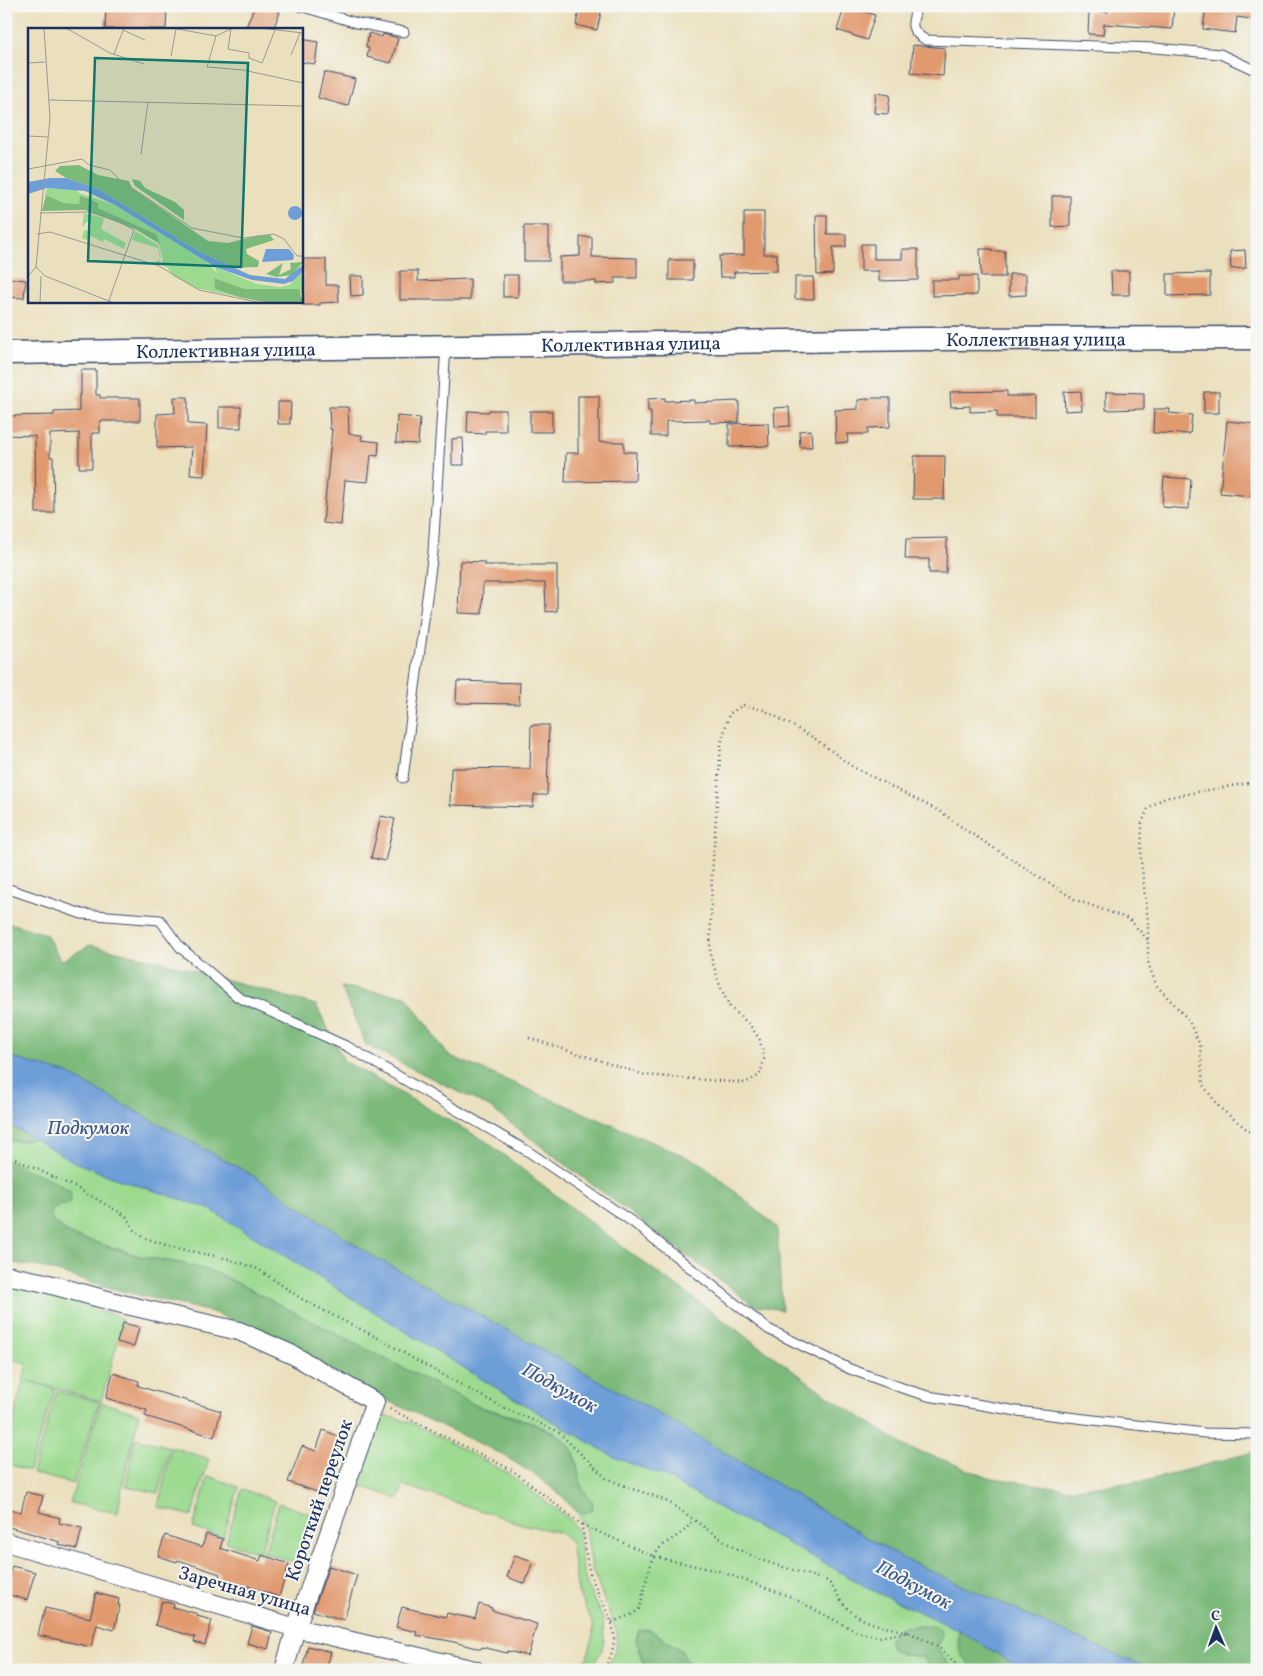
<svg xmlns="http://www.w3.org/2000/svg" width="1263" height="1676" viewBox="0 0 1263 1676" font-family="Vollkorn,serif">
<rect width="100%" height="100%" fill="#f6f6f2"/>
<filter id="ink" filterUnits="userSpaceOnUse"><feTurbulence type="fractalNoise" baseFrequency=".02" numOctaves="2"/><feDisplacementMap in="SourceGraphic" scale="10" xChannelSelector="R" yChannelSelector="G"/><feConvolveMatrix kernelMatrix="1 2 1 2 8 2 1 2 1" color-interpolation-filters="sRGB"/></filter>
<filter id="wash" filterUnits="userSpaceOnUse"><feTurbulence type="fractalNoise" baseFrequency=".0096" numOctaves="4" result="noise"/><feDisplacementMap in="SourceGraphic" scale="20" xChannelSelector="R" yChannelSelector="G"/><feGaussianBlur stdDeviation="1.12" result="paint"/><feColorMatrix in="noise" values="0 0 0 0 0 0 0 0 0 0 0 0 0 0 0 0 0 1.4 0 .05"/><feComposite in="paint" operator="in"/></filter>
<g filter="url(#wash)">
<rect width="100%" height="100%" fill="#ebe0bd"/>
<!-- green -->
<g fill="#9bda8f" stroke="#5b8476">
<path d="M 36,1139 L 75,1162 L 115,1178 L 208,1208 L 485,1381 L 614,1457 L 664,1476 L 710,1503 L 782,1540 L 880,1594 L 959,1630 C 956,1649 961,1656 974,1670 L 953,1670 L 937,1649 L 941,1635 L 931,1625 L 904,1627 L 894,1631 L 900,1654 L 923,1657 L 933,1670 L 693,1670 L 692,1667 L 638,1649 L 646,1670 L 606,1670 C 613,1657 617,1647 617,1633 L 592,1569 L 587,1536 L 581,1518 L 573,1509 L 584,1513 L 592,1509 C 592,1497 587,1497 582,1488 C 577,1477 579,1462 573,1451 C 560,1426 505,1414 479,1407 L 185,1264 L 140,1256 L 71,1235 L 52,1221 L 51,1208 L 14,1164 L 6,1161 L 6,1142 Z"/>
<path d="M 6,1281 L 80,1299 C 97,1318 105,1308 121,1318 L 123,1323 L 101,1401 L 26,1380 L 55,1389 L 29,1471 L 6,1463 L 6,1452 L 27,1364 L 6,1357 Z"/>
<polygon points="57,1391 99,1402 73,1484 32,1473"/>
<polygon points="101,1402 139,1414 121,1492 118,1513 70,1503"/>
<polygon points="383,1416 396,1418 412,1423 506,1472 571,1520 579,1533 582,1566 587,1586 603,1619 604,1640 602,1649 592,1670 576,1670 587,1658 593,1638 593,1625 578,1592 571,1542 561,1533 522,1524 403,1485 399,1499 355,1484 374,1421"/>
<polygon points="135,1438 170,1447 158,1493 126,1486"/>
<polygon points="172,1447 209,1459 192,1516 158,1507"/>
<polygon points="208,1476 239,1487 223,1538 193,1528"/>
<polygon points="242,1489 275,1501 260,1553 226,1542"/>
<polygon points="279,1503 313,1515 298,1563 264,1553"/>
</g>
<!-- forest -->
<g fill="#7cba7a" stroke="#4c746c">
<polygon points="6,922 46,934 61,961 90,945 160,961 316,1005 344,1061 487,1142 632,1254 824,1393 906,1447 944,1460 986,1477 1068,1489 1145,1481 1257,1451 1257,1670 1152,1670 1093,1645 900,1557 647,1407 369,1254 257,1178 68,1074 6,1056"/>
<polygon points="341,987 406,996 448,1055 701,1163 777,1227 782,1310 753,1305 489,1107 366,1045"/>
<polygon points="6,1123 36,1139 6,1142"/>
<polygon points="6,1161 46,1177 70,1191 71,1202 51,1209 52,1221 71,1235 140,1256 185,1264 220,1274 479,1407 530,1422 556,1434 573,1450 582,1488 592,1501 593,1509 584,1513 573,1509 563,1497 538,1477 500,1453 378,1396 261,1333 212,1312 122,1291 40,1267 6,1262"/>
<polygon points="931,1625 940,1630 941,1635 937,1649 953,1670 933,1670 923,1657 900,1654 892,1650 889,1641 894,1631 904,1627"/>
<polygon points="649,1629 681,1650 693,1670 646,1670 636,1640 639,1630"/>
<path d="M 959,1630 L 1024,1670 L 974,1670 C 961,1656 956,1649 959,1630 Z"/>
</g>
<!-- water -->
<polygon fill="#6e9ed8" stroke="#44669b" points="6,1056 68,1074 257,1178 369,1254 647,1407 900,1557 1093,1645 1152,1670 1024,1670 959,1630 880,1594 782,1540 710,1503 664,1476 614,1457 485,1381 208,1208 115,1178 75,1162 6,1123"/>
<g id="blocks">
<!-- building -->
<g fill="#e1996e">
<polygon points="106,6 167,6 166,29 105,29"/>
<polygon points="255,6 267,6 280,12 273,29 245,29"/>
<polygon points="580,6 593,6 602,8 597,30 576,25"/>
<polygon points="845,6 875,15 867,40 837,30"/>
<polygon points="1108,6 1174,6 1172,29 1104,24 1103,35 1088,34 1089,11 1108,12"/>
<polygon points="1206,6 1257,6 1257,20 1237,17 1235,33 1203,29"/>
<polygon points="369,33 382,37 383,34 398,38 391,63 367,57 369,48 366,47"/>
<polygon points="301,39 318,42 315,64 301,62"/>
<polygon points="913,45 945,48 943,76 911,73"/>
<polygon points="324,72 355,79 348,106 318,98"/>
<polygon points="876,93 890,95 888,114 874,113"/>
<polygon points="1052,196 1070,196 1070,226 1052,227"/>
<polygon points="744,212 764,212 764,254 777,254 777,271 734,272 734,277 720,277 719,256 744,255"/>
<polygon points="816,215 827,215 827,234 846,234 846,247 833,247 833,274 817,275"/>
<rect x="524" y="226" width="25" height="35"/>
<polygon points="580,237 592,237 592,257 637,258 637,278 615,278 615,283 596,284 596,281 560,281 560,257 580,256"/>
<polygon points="861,244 874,244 874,259 902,259 902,249 918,249 918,280 879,281 879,271 861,271"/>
<polygon points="980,249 992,249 992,251 1005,251 1005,277 981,277"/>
<polygon points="1245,250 1246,268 1231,269 1230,251"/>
<polygon points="303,259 326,259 326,285 338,285 339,302 320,303 320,305 303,305"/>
<rect x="669" y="260" width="24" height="20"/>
<polygon points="400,271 418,271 418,281 470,279 470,300 400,300"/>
<polygon points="1111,271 1129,271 1129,295 1112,295"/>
<polygon points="1210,273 1210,295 1167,296 1167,274"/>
<polygon points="1009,274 1026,274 1026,295 1009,296"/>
<rect x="503" y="275" width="15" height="22"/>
<polygon points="350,276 363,276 363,295 351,296"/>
<polygon points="959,276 977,276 977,295 932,296 932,280 959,280"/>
<polygon points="795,277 813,277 814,299 795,299"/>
<polygon points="6,278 26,280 24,298 6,297"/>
<polygon points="81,370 96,370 96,395 100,395 100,398 140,398 140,421 100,421 100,433 92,433 92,468 79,468 79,433 50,434 50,457 53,457 54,513 36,513 35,436 6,435 6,416 54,415 54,412 79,411 79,395 81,395"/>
<polygon points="1007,391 1007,396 1035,396 1035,417 997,417 997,411 970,412 970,406 951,407 950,392"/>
<polygon points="1081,391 1082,410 1065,411 1064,392"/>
<polygon points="1106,392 1144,393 1144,409 1106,410"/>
<rect x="1204" y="392" width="15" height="21"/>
<polygon points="578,396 599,396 599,442 624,442 624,452 636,452 635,481 565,482 566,453 578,453"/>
<polygon points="174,397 188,397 188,424 207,425 204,476 190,475 192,447 157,448 157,414 175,413"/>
<polygon points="665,398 665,401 694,400 694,403 739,401 739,422 710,423 710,420 666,421 666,436 651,436 651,411 648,411 648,399"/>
<polygon points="874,398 890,398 890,427 868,428 868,434 847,434 848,442 836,443 835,410 858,409 858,400"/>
<polygon points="278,402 291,402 290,424 278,424"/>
<rect x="219" y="407" width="22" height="21"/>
<polygon points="329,407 348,407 349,434 362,435 361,440 379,442 378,456 371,455 368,482 345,480 341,525 323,523 332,429 330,429"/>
<polygon points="789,407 790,426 775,427 774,408"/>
<polygon points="1154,409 1170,409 1169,413 1192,415 1190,434 1153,433"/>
<polygon points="489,410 506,410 506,431 485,431 485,434 467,433 468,411 489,412"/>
<rect x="530" y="411" width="22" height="21"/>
<polygon points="397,416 420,418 418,444 396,443"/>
<polygon points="1227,421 1257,424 1257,473 1253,473 1251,496 1220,493"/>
<polygon points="768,423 769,446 729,447 729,424"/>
<polygon points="811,430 812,447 800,447 799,431"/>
<polygon points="463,438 464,465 452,465 452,439"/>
<polygon points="914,456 945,456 944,499 913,499"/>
<polygon points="1164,477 1191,479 1189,509 1162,507"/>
<polygon points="947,538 946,573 929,573 929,559 905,559 906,539"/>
<polygon points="460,561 484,562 484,565 557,565 557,611 546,612 545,583 483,583 482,614 458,613"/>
<polygon points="457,681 520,683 519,704 456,703"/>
<polygon points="531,725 549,725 547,795 534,795 533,807 450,805 451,768 530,769"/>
<polygon points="381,816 395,819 385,861 371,858"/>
<polygon points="123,1323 139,1327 134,1347 117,1342"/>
<polygon points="113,1373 139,1381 138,1386 221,1411 214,1437 145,1416 147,1410 106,1398"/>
<polygon points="323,1430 343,1438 323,1494 288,1482 302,1446 316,1451"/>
<polygon points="26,1492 43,1496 39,1512 60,1518 59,1523 82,1528 77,1549 59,1545 60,1542 6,1526 6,1508 21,1512"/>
<polygon points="206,1534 223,1539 220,1548 260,1561 262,1555 289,1564 279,1597 248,1586 246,1592 217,1583 220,1574 178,1560 177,1562 158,1556 165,1535 202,1547"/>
<polygon points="515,1555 533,1561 525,1584 507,1577"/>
<polygon points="12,1566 35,1572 27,1600 6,1594 6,1584"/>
<polygon points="329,1566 357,1575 344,1620 313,1611"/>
<polygon points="96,1593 119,1599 118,1605 120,1605 114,1630 97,1625 91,1647 38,1635 45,1608 90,1618"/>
<polygon points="162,1601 174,1604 173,1607 198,1614 197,1616 212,1620 205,1645 194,1642 195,1637 155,1625"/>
<polygon points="479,1604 492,1608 491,1610 537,1624 528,1656 508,1651 507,1653 482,1647 481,1649 450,1641 416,1635 417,1632 396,1627 402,1607 446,1617 447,1613 475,1619"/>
<polygon points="252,1626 272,1632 268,1649 247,1643"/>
<polygon points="308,1646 331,1652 326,1670 302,1670"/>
</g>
</g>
</g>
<g filter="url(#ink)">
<use href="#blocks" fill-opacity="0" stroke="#3a4a6c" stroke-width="1"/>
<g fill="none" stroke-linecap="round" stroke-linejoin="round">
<defs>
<g id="service">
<polyline points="300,6 357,23 404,32"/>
<path d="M 917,6 C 912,23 908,30 926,40 L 1155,48 L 1220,54 L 1257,71"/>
<polyline points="403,778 433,552 446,345"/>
<polyline points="6,888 82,914 160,920 180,947 238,997 348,1047 529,1152 634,1223 737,1305 768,1329 850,1369 905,1389 928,1396 1017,1411 1204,1433 1257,1434"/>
</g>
<g id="minor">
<polyline points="6,1275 41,1282 122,1304 239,1331 293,1355 375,1402 296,1628 284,1670"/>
<polyline points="6,1542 296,1628 475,1670"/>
</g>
<g id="tertiary">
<path id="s1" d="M 6,353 L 920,339 L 1257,338"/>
</g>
</defs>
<!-- service casing -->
<use href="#service" stroke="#3a4a6c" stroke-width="11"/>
<!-- minor casing -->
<use href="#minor" stroke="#3a4a6c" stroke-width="20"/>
<!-- tertiary casing -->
<use href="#tertiary" stroke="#3a4a6c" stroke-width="25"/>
<!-- path -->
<g stroke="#3a4a6c" stroke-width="2.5" stroke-dasharray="1 4" stroke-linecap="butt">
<polyline points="1257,779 1248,783 1164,798 1148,808 1142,823 1141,860 1148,921 1148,962 1156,985 1188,1019 1200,1045 1203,1085 1220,1108 1249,1131 1257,1144"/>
<polyline points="529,1038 645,1075 745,1083 760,1075 764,1059 760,1040 750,1025 730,1007 720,986 710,954 712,875 721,744 729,714 743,705 764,710 814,738 853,767 941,812 967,831 1076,900 1129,919 1148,940"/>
<path d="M 6,1155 L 77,1188 L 126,1216 L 134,1230 L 142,1237 L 172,1247 L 229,1259 L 258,1269 L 302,1299 L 336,1317 L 382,1340 L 419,1362 L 504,1408 L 557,1431 L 606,1478 L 629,1488 L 652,1495 L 670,1503 L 733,1547 L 761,1560 L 828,1581 C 835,1589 839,1599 846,1607 C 862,1624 886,1627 908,1632"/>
<polyline points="390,1409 512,1470 581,1524 655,1557 719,1571 791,1597 857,1632 879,1637 908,1632 937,1646 962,1670"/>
<path d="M 581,1524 C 586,1540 585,1557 590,1573 C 602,1610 629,1630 603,1670"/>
<path d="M 612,1622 L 633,1614 L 640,1608 C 643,1594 650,1557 660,1548 C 671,1537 685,1535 692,1520"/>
</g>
<!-- service -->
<use href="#service" stroke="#fff" stroke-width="9"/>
<!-- minor -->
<use href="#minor" stroke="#fff" stroke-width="18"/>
<!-- tertiary -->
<use href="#tertiary" stroke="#fff" stroke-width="22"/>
</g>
</g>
<g text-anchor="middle" stroke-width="4" stroke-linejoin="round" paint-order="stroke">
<!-- street labels -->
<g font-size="19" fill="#1b2f5e" stroke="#f6f6f2">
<text dy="7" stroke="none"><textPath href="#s1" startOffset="1030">Коллективная улица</textPath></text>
<text dy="7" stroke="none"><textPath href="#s1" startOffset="625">Коллективная улица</textPath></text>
<text dy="7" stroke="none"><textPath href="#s1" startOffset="220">Коллективная улица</textPath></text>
<text transform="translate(318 1500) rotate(-71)" y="7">Короткий переулок</text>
<text transform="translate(245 1590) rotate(16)" y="7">Заречная улица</text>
</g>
<!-- water labels -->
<g font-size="20" font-style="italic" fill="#385689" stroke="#f6f6f2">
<text x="88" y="1134">Подкумок</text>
<text transform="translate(560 1387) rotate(29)" y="7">Подкумок</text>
<text transform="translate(914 1584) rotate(28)" y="7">Подкумок</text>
</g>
</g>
<!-- overview -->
<g transform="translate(28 28)">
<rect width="275" height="275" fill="#ebe0bd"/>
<path d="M 19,160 L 49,162 L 51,165 L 87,177 L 176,232 L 189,245 L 187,239 L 229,256 L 252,259 L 261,257 L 275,243 L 275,266 L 266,261 L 247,263 L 217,261 L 186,250 L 187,261 L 211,269 L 168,260 L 145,248 L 139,239 L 133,237 L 135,231 L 128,206 L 70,180 L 70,175 L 60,170 L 52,168 L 51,176 L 36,175 L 18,167 L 16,170 ZM 56,185 L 76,190 L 73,201 L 98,215 L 96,221 L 76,211 L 75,214 L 61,207 L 59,212 L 54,210 L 56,202 L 62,203 L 64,196 L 59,194 L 54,199 ZM 107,203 L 130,217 L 133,229 L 130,237 L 127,235 L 132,231 L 130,220 L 104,212 Z" fill="#9bda8f"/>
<path d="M 51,137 L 70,147 L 101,153 L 104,160 L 180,213 L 200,215 L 232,207 L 242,207 L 246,212 L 218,221 L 219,226 L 231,233 L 230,239 L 206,240 L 170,223 L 71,161 L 38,150 L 27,143 L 32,138 ZM 104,151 L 112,153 L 117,160 L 147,174 L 156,182 L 156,192 L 107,158 ZM 18,167 L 36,175 L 51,176 L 52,168 L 60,170 L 70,175 L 70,180 L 128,206 L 132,216 L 107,201 L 57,182 L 14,183 ZM 275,234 L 264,247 L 248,249 L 238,246 L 255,235 L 251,247 L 263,241 L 262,235 ZM 186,250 L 217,261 L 271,261 L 275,275 L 241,275 L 211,269 L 187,261 Z" fill="#7cba7a"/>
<path d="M 22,150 L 38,150 L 71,161 L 170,223 L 222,247 L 257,251 L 275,237 L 275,243 L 265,253 L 256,256 L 224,252 L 187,239 L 87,177 L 57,163 L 19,160 L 0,166 L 0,154 ZM260 185a7 7 0 1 1 14 0a7 7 0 1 1-14 0ZM 238,221 L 261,221 L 266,227 L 265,232 L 234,234 Z" fill="#6e9ed8"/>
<path fill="none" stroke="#989997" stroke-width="1" d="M 38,0 L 82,25 L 116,36M 144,0 L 188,8 L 205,0M 232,0 L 275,5M 203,1 L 200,21 L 221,25 L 221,30 L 234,35 L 247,2M 95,2 L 117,12M 188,8 L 179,39 L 215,42 L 275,55M 86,26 L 96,0M 263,27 L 272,5M 143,28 L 148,1M 0,35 L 17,34M 21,72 L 275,78M 0,108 L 20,109M 113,126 L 120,74M 0,141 L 54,131 L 61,137 L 82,142 L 92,152 L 164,200 L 215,210 L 246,206 L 256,211 L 269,228 L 275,228M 12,185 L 61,184 L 90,193 L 106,202 L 80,275M 9,206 L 22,204 L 131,238 L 171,262 L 234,275M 8,239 L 17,248 L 86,275M 0,248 L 8,239 L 22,90 L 16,0M 12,275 L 13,248"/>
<path fill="#0f766e" fill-opacity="0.15" stroke="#0f766e" stroke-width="2.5" d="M 67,30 L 220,35 L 213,239 L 60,233 Z"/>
<rect width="275" height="275" fill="none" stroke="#1b2f5e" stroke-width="2.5"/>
</g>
<!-- margin -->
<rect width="1263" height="1676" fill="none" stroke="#f6f6f2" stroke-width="25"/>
<!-- north arrow -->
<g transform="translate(1216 1628) rotate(358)" stroke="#f6f6f2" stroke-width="4" paint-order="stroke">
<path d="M0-4L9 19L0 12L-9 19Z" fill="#1b2f5e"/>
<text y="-8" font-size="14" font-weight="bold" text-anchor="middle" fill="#1b2f5e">С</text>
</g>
</svg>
